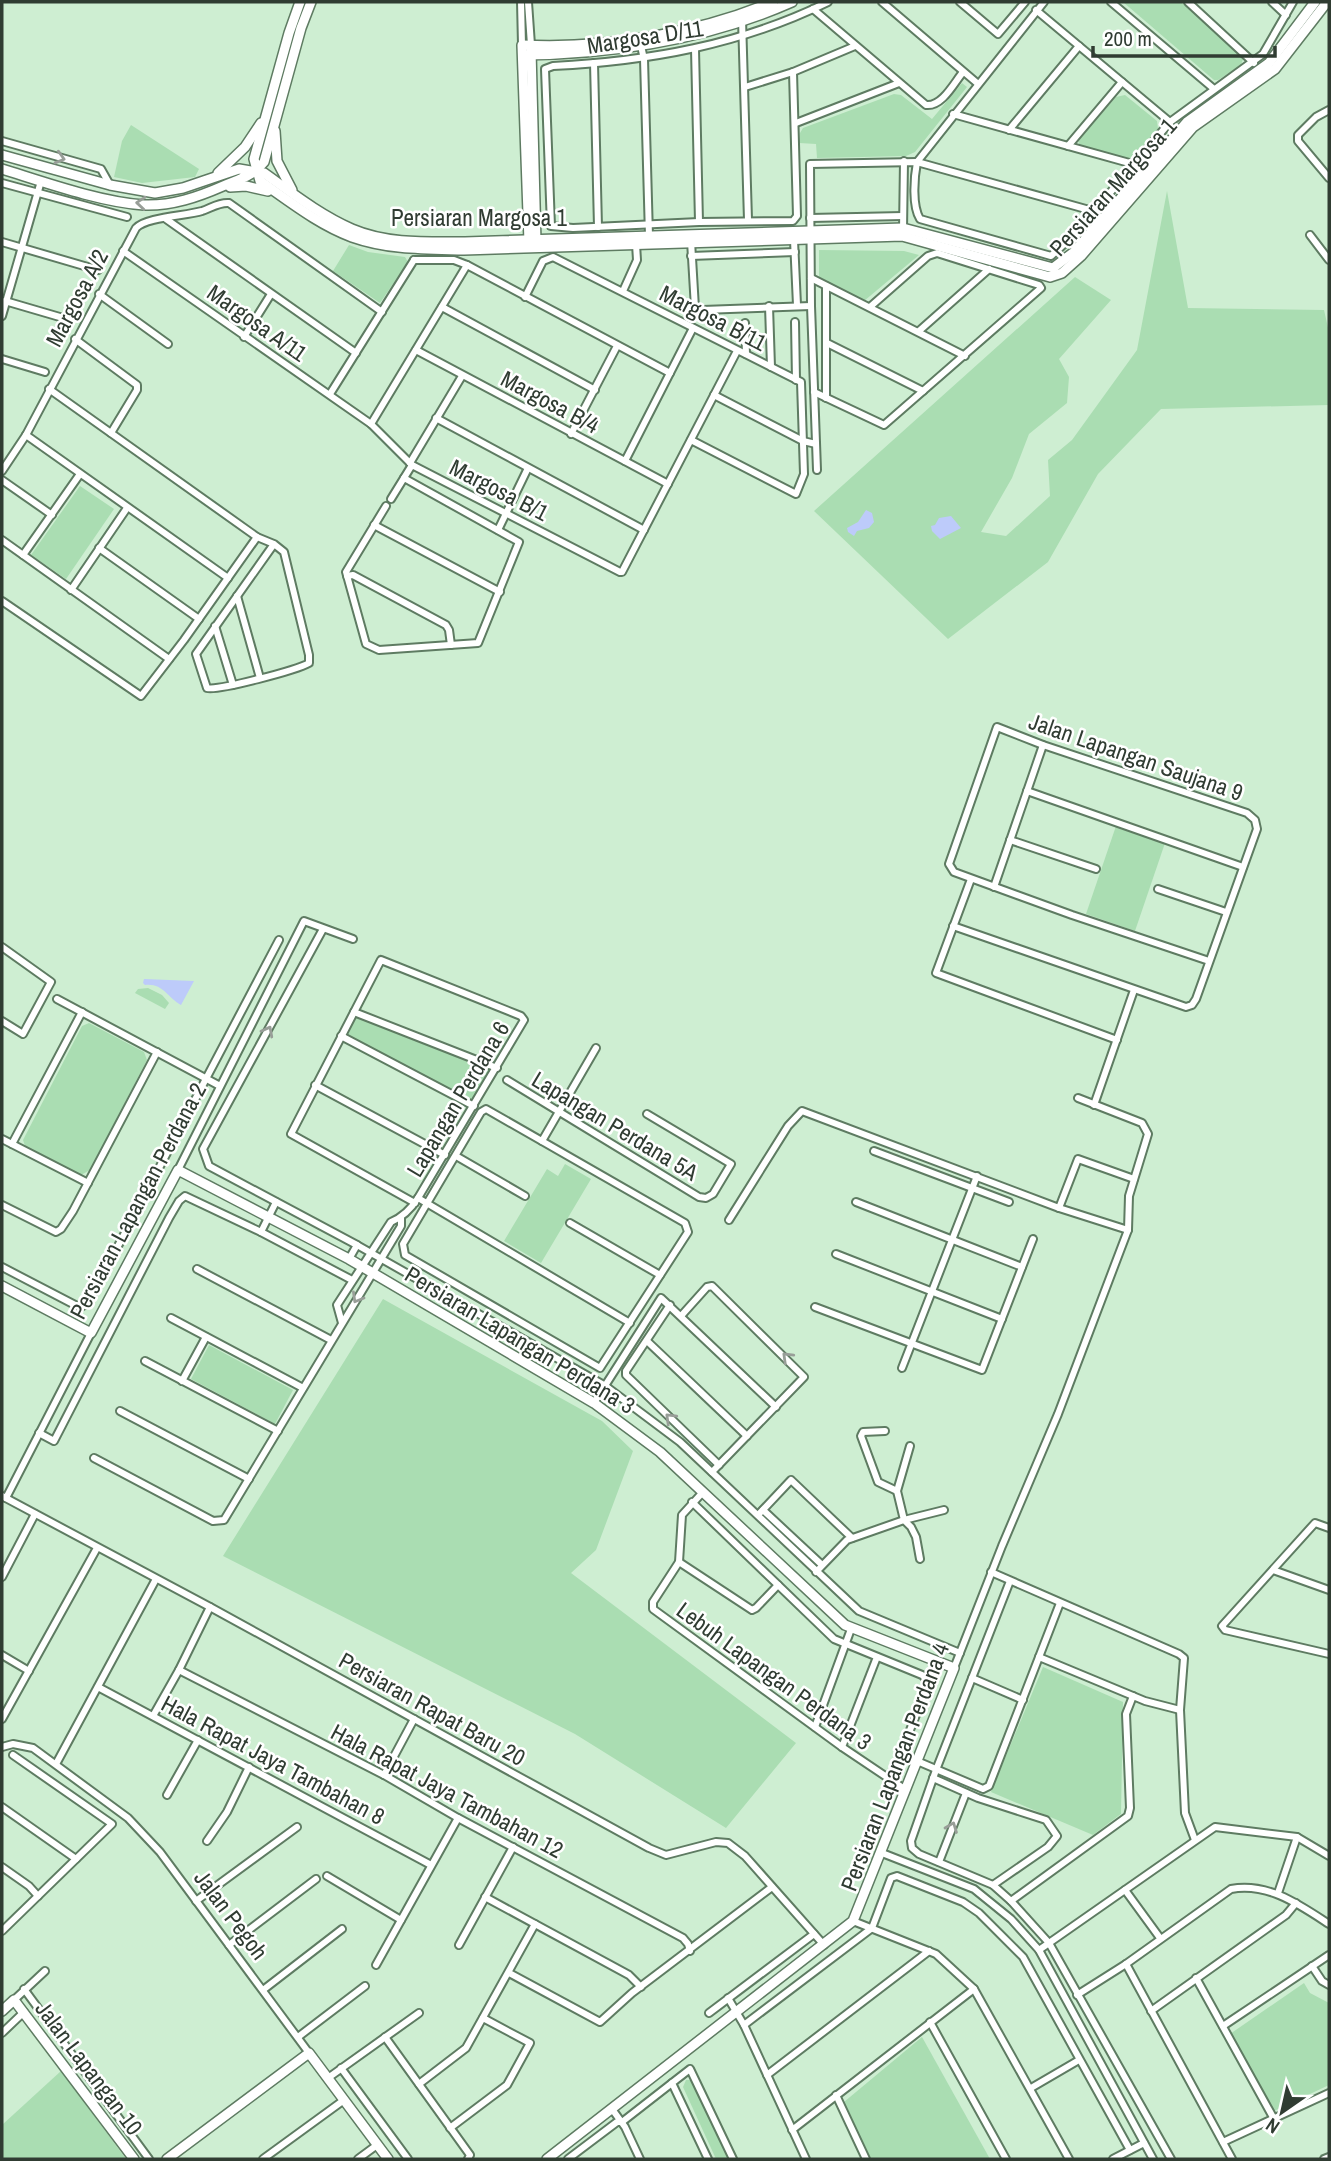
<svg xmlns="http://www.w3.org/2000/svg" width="1331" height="2161" viewBox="0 0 1331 2161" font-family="'Archivo Narrow',sans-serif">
<rect width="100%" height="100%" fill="#ceeed2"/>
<!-- green -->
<g fill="#aaddb2">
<polygon points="1123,2 1181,2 1243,59 1241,65 1218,80 1214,80"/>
<polygon points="962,83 967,87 915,152 906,156 817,158 816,144 799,143 800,133 803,128 894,94 901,95 932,119"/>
<polygon points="1125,95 1157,121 1158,129 1135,157 1127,159 1080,146 1078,141 1116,97"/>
<polygon points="131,125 199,169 195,177 142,183 114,177 122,141"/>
<polygon points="1167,191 1188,308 1324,310 1329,332 1329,405 1161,409 1098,474 1048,562 948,639 814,511 1075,277 1111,300 1059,359 1069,377 1067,403 1029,434 1012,478 981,532 1006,536 1050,496 1048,460 1072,440 1137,350"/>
<polygon points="349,245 368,252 405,257 408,262 380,303 333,271"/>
<polygon points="819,250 904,251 919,255 864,301 819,278"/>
<polygon points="80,486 114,509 66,579 31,555"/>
<polygon points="1116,826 1165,843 1135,931 1086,914"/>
<polygon points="148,988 162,995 169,1003 165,1009 135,993 138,989"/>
<polygon points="356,1017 491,1070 472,1101 346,1035"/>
<polygon points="89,1023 144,1052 147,1060 90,1170 81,1175 25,1146 23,1140 82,1026"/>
<polygon points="565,1164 591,1179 541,1263 504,1241 547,1169 558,1176"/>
<polygon points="383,1299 602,1421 633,1451 596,1550 571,1573 796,1743 726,1828 575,1734 223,1556"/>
<polygon points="209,1345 293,1390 275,1424 191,1379"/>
<polygon points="1043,1667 1123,1702 1121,1814 1093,1835 991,1792"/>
<polygon points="1304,1983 1310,1993 1329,2003 1329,2085 1274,2111 1230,2034"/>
<polygon points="922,2037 990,2159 870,2159 844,2102"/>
<polygon points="61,2071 126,2159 2,2159 2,2125"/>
<polygon points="686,2080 693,2080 729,2159 716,2159 683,2087"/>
</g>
<!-- water -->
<g fill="#bdcbfa">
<polygon points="866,510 872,513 874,522 869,528 857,531 854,536 848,532 847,528 858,522"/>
<polygon points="951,516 961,528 940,539 932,531 931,526 935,525 939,518"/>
<path d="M 144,979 L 194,981 L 181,1005 C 167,997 163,983 145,985 L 143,983 Z"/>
</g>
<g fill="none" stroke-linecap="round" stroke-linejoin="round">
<defs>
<g id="street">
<polyline points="521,2 522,45"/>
<polyline points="528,2 531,45"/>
<polyline points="882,2 977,83"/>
<polyline points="960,2 998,34 1025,2"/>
<path d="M 1044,2 L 917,162 C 914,178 912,206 920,219 L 1051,256 L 1075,234 L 1170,122 L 1263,54 L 1293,2"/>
<polyline points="1111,2 1214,89"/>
<polyline points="1188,2 1254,63"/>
<polyline points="1272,2 1286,15"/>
<path d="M 813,9 L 926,105 C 942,107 954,83 963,72"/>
<polyline points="1036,10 1170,122"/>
<polyline points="742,19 748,220"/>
<polyline points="641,46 644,59 649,236"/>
<polyline points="695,49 699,222"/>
<polyline points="594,63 598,227"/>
<path d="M 793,72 L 797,216 L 793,221 L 699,222 L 573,228 L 551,226 L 545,69 L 553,66 C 650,61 740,45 828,2"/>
<polyline points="745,87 793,72 855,46"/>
<polyline points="1329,110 1316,117 1298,135 1298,141 1329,178"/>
<polyline points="953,114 1133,164"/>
<polyline points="796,123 899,83"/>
<polyline points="1009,130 1079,46"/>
<polyline points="2,141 101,169 110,185"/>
<polyline points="1068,146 1122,82"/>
<polyline points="2,183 127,217"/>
<polyline points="810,218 903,216"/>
<polyline points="166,219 356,353"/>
<polyline points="903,230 904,161"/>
<polyline points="1310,235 1329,260"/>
<polyline points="794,240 797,305"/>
<polyline points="691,241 695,308 703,310 811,306"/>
<polyline points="2,242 98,270"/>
<polyline points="123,251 371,424 412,465 620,572 622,572 737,351"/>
<polyline points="691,256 795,252"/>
<polyline points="414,260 454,260 467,265 670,373"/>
<polyline points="811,278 965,356"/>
<polyline points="826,286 826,398"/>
<polyline points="623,291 637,260 636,244"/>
<polyline points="99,294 168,344"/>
<polyline points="525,297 543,261 553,257 801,382 804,474 796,494 691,440"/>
<polyline points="5,301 70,320"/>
<polyline points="769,306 771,367"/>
<polyline points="442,307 595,390"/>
<polyline points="2,316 41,181"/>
<polyline points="795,322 796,380"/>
<polyline points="745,323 746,354"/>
<polyline points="919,331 989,269"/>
<polyline points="244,337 271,294"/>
<polyline points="75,339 137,385 137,390 111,433"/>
<polyline points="827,343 923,391"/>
<polyline points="416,350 668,484"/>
<polyline points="2,359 45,372"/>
<path d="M 49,389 L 257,537 L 274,544 L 284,552 L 309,655 L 309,663 C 297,670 218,691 207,688 L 196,654 L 274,544"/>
<polyline points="814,392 884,425 1041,288 1039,285 937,253 928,256 870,307"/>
<polyline points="330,394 414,260"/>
<polyline points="714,395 803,441 816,444"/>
<polyline points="436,418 644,530"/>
<polyline points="371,424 467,265"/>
<polyline points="571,434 617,346"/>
<polyline points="26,435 228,578"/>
<polyline points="625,461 693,328"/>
<polyline points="410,463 462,376"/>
<polyline points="817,470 811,306 810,164 917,162 1093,211"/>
<path d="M 2,471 L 26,435 L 136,228 C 146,217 185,216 202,211 C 211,208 219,202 229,203 L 382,312"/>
<polyline points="2,480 52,515"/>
<polyline points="391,499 412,465"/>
<polyline points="386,506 346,572 366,644 379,650 478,643 519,542 404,478"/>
<polyline points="374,525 500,592"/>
<polyline points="498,530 528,468"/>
<polyline points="2,540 169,659"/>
<polyline points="99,548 199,619"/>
<polyline points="23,555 80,474"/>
<polyline points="347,576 353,575 446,625 449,630 451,645"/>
<polyline points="71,590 127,508"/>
<polyline points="237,596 260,678"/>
<polyline points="2,601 141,696 184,640 257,537"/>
<polyline points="215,626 233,685"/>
<polyline points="1027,791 1243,867"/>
<polyline points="1010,840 1096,869"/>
<polyline points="971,879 936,973 1117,1040"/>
<polyline points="994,887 1043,745"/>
<polyline points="1158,889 1226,912"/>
<polyline points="953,926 1186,1007 1192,1005 1196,999 1257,829 1255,820 1247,813 1043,745 997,727 949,864 954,872 1072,915 1209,961"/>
<polyline points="323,929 203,1149 209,1166 357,1245 349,1259"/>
<polyline points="2,947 51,982 23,1034 2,1021"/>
<polyline points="57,999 220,1086"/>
<polyline points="354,1012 497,1068"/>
<polyline points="341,1036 474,1106"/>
<polyline points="507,1080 699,1197 706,1198 713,1194 731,1164 647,1114"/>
<polyline points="315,1085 445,1155"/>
<polyline points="1094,1105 1134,990"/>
<polygon points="486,1109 685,1223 688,1232 600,1368 405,1255 403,1244 481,1112"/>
<polyline points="2,1139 88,1183"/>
<polyline points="542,1141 596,1048"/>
<polyline points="12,1144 82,1012"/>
<polyline points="874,1151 1009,1202"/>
<polyline points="456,1156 525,1196"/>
<polyline points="178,1170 304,921 353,939"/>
<polyline points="418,1198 630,1323"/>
<polyline points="856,1202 1022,1267"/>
<polyline points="2,1205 56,1232 61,1229 73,1211 157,1052"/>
<polyline points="1059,1208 1078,1159 1134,1179"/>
<polyline points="729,1220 788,1126 802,1111 1059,1208 1128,1230"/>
<polyline points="570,1223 660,1275"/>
<polyline points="261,1232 276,1202"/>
<polyline points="357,1245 604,1385 680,1442 859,1611 960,1653"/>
<polyline points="836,1254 1002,1319"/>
<polyline points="2,1267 77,1306 81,1307 88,1303 279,940"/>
<polyline points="197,1269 331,1340"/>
<polyline points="670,1305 626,1371 626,1375 719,1465"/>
<polyline points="815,1307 982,1370 1033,1239"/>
<polyline points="681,1316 707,1287 712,1286 804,1377 712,1472"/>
<polyline points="171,1318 303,1388"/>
<path d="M 342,1323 L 337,1305 L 391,1222 C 403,1217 411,1209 418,1198 L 524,1020 L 521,1016 L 381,960 L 291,1134 L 415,1203"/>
<polyline points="647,1341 747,1436"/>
<polyline points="145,1361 278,1431"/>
<polyline points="902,1368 977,1176"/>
<polyline points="182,1381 206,1337"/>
<polyline points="594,1403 661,1298 776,1407"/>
<polyline points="120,1411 249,1479"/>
<polyline points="885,1431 863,1432 861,1436 878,1482 897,1491"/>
<polyline points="39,1433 54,1441 169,1218 179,1201 185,1196 261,1232 352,1280"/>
<polyline points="910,1446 897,1491 904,1520 911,1527 916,1537 920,1559"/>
<polyline points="94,1458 213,1521 224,1520 401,1226 401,1218"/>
<polyline points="703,1492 682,1515 679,1562 653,1602 653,1609 842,1747 906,1790"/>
<polyline points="2,1496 210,1607 649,1848 666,1855 716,1842 728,1843 745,1856 824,1945"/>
<polyline points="6,1498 91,1333"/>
<polyline points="692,1502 834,1639 922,1675 927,1680 928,1685 890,1780"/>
<polyline points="763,1510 822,1565"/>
<polyline points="758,1515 791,1480 852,1538"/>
<polyline points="1329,1528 1315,1523 1222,1626 1225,1630 1329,1654"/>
<polyline points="679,1562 752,1610 756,1608 778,1585"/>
<polyline points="1273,1570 1329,1590"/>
<polyline points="816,1572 847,1540 904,1520 944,1510"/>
<polyline points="991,1572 1179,1654 1184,1658 1180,1710 1185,1813 1195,1840"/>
<polyline points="2,1577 35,1514"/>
<polyline points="1010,1581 936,1770 911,1841 912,1848 919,1854 993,1885 1011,1901 1049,1943 1171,2159"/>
<polyline points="2,1655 29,1671"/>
<polyline points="1039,1657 1145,1701 1180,1710"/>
<polyline points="954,1668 1002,1546 1058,1414 1128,1230 1129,1196 1148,1134 1142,1123 1078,1098"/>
<polyline points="179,1670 384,1775 458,1818 683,1938 688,1944 690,1951"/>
<polyline points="972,1678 1023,1700"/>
<polyline points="98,1687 431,1865"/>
<polyline points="153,1716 179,1670 210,1607"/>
<polyline points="2,1719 97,1548"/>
<polyline points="815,1727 851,1629"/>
<polyline points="2,1747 13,1744 33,1748 128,1818 160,1852 309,2053"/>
<polyline points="842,1747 877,1657"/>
<polyline points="917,1761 983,1789 989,1786 1060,1603"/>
<polyline points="56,1764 156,1579"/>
<polyline points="384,1775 414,1719"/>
<polyline points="933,1778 978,1798 1046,1820 1057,1836 1048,1847 993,1885"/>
<polyline points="167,1795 198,1740"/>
<polyline points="2,1807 76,1859"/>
<polyline points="207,1841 227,1812 249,1767"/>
<polyline points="882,1853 974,1889 1011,1919 1039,1950 1153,2159"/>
<polyline points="939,1862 966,1793"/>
<polyline points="2,1867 29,1886 38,1896"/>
<polyline points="327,1876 401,1920"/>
<polyline points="1125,1890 1160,1938"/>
<polyline points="1278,1893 1297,1837"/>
<polyline points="485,1897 629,1975 641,1987"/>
<polyline points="196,1901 297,1827"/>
<polyline points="1011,1901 1128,1816 1130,1808 1126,1714 1133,1696"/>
<polyline points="853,1921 936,1954 974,1989 1069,2159"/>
<polyline points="2,1931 112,1824 13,1755"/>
<polyline points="229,1945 316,1879"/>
<polyline points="459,1945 513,1847"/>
<polyline points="1039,1950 1215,1827 1297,1837 1329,1856"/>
<polyline points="1126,1964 1232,2159"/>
<polyline points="376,1965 458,1818"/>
<polyline points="1312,1966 1322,1981 1329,1985"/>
<polyline points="509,1973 600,2022 632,1993 772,1887"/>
<polyline points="1196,1978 1274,2119"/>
<polyline points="24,1989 149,2159"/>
<polyline points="263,1990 342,1929"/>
<path d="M 1077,1995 L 1126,1964 L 1231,1889 C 1268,1882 1300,1905 1329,1924"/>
<polyline points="728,1998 744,2025 806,2159"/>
<polyline points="14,2000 45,1971"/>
<polyline points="1151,2011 1286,1915 1296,1903"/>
<polyline points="709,2013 814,1934"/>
<polyline points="930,2022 1006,2159"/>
<polyline points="744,2025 872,1928 891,1878 897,1876 963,1902 979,1913 1023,1957 1130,2150"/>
<polyline points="1223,2026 1329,1955"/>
<polyline points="2,2033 24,2012"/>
<polyline points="298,2037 365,1986"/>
<polyline points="385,2037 470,2155 468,2159"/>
<polyline points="341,2068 408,2159"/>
<polyline points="767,2075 929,1951"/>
<polyline points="328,2078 419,2013"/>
<polyline points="419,2084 466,2048 535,1924"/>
<polyline points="1031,2088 1079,2060"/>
<polyline points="836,2095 866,2159"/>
<polyline points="612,2109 625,2127 640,2159"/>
<polyline points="450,2128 507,2085 530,2043 483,2018"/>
<polyline points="792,2130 974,1989"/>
<polyline points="1223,2142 1329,2093"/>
<polyline points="263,2159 344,2100"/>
<polyline points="358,2159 377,2145"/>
<polyline points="568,2159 617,2122 622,2122 672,2083"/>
<polyline points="708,2159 672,2083 690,2069 733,2159"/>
<polyline points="1113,2159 1144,2143"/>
<polyline points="1324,2159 1329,2157"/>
</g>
<g id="secondary">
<path d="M 300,2 L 289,33 L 254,159 L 260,181 C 289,201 319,225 352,237 C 389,250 426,249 464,250 L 902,236 L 1050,277 L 1062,273 L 1081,256 L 1193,127 L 1275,69 L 1327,2"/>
<polyline points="531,50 536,242"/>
<path d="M 523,55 C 615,54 708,39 792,2"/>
<polyline points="275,131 277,161 292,190"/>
<path d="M 2,155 L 110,185 L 155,193 L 183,188 L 239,169 L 264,173 C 292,193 320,215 352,229 C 387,244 427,242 465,242 L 903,228 L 1053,268 L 1074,252 L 1187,122 L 1269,63 L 1315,2"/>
<path d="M 2,169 C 44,182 100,202 144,205 C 172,206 198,197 223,186 C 239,179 252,177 264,162 L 301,28 L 311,2"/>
<polyline points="218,173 245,147 261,123"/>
<polyline points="230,187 246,186 268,191"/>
<path d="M 529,242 L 522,45 C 607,49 695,34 773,2"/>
<polyline points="2,1286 91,1333 178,1170 349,1259 594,1403 660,1452 845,1625 954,1668 853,1921 547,2159"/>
<polyline points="2,2011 14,2000 134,2159"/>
<polyline points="167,2159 309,2053 388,2159"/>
</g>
</defs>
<!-- street casing -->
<use href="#street" stroke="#5e7b62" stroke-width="10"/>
<!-- secondary casing -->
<use href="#secondary" stroke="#5e7b62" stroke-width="12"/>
<!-- street -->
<use href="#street" stroke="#fff" stroke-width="6"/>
<!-- secondary -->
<use href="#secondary" stroke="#fff" stroke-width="9"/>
</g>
<!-- one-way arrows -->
<defs><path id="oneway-chevron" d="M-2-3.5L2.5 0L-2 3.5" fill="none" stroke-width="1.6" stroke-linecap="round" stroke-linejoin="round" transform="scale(1.75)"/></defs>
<g stroke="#989e98">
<use href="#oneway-chevron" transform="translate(60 158) rotate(16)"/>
<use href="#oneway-chevron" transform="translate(141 203) rotate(-175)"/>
<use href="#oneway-chevron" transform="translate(268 1031) rotate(-62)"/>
<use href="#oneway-chevron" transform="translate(357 1298) rotate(120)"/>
<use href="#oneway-chevron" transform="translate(787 1357) rotate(-136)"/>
<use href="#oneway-chevron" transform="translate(670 1418) rotate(-136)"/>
<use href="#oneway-chevron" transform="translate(952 1827) rotate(-69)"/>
</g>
<g text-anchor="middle" stroke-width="5" stroke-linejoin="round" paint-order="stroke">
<!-- street labels -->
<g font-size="23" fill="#303c32" stroke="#fff">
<text transform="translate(645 37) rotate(-9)" y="8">Margosa D/11</text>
<text transform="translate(1113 187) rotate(-48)" y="8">Persiaran Margosa 1</text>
<text x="479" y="226">Persiaran Margosa 1</text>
<text transform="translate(77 298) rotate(-62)" y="8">Margosa A/2</text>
<text transform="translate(713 318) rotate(27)" y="8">Margosa B/11</text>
<text transform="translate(257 323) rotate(35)" y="8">Margosa A/11</text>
<text transform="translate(550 402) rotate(28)" y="8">Margosa B/4</text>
<text transform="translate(499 490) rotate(27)" y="8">Margosa B/1</text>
<text transform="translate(1136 757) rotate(19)" y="8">Jalan Lapangan Saujana 9</text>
<text transform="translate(458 1099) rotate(-59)" y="8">Lapangan Perdana 6</text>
<text transform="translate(615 1126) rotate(31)" y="8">Lapangan Perdana 5A</text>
<text transform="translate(138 1201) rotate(-62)" y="8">Persiaran Lapangan Perdana 2</text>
<text transform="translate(520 1340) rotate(31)" y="8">Persiaran Lapangan Perdana 3</text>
<text transform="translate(774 1676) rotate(36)" y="8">Lebuh Lapangan Perdana 3</text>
<text transform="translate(432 1709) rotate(29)" y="8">Persiaran Rapat Baru 20</text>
<text transform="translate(273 1760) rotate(28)" y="8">Hala Rapat Jaya Tambahan 8</text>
<text transform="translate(895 1767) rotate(-69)" y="8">Persiaran Lapangan Perdana 4</text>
<text transform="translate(447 1791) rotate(28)" y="8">Hala Rapat Jaya Tambahan 12</text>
<text transform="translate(231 1915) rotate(53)" y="8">Jalan Pegoh</text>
<text transform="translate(89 2068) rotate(53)" y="8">Jalan Lapangan 10</text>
</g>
</g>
<!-- border -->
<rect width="1331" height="2161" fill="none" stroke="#303c32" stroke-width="7"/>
<!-- north arrow -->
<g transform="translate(1282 2112) rotate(214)" stroke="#ffffff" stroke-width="5" paint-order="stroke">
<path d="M0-5L12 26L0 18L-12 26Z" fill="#303c32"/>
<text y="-10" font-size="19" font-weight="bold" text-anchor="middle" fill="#303c32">N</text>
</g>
<!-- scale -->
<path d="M1093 46v10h182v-10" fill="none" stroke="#303c32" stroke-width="3.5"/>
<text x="1104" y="46" font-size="21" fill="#303c32" stroke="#ffffff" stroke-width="5" paint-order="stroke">200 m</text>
</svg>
